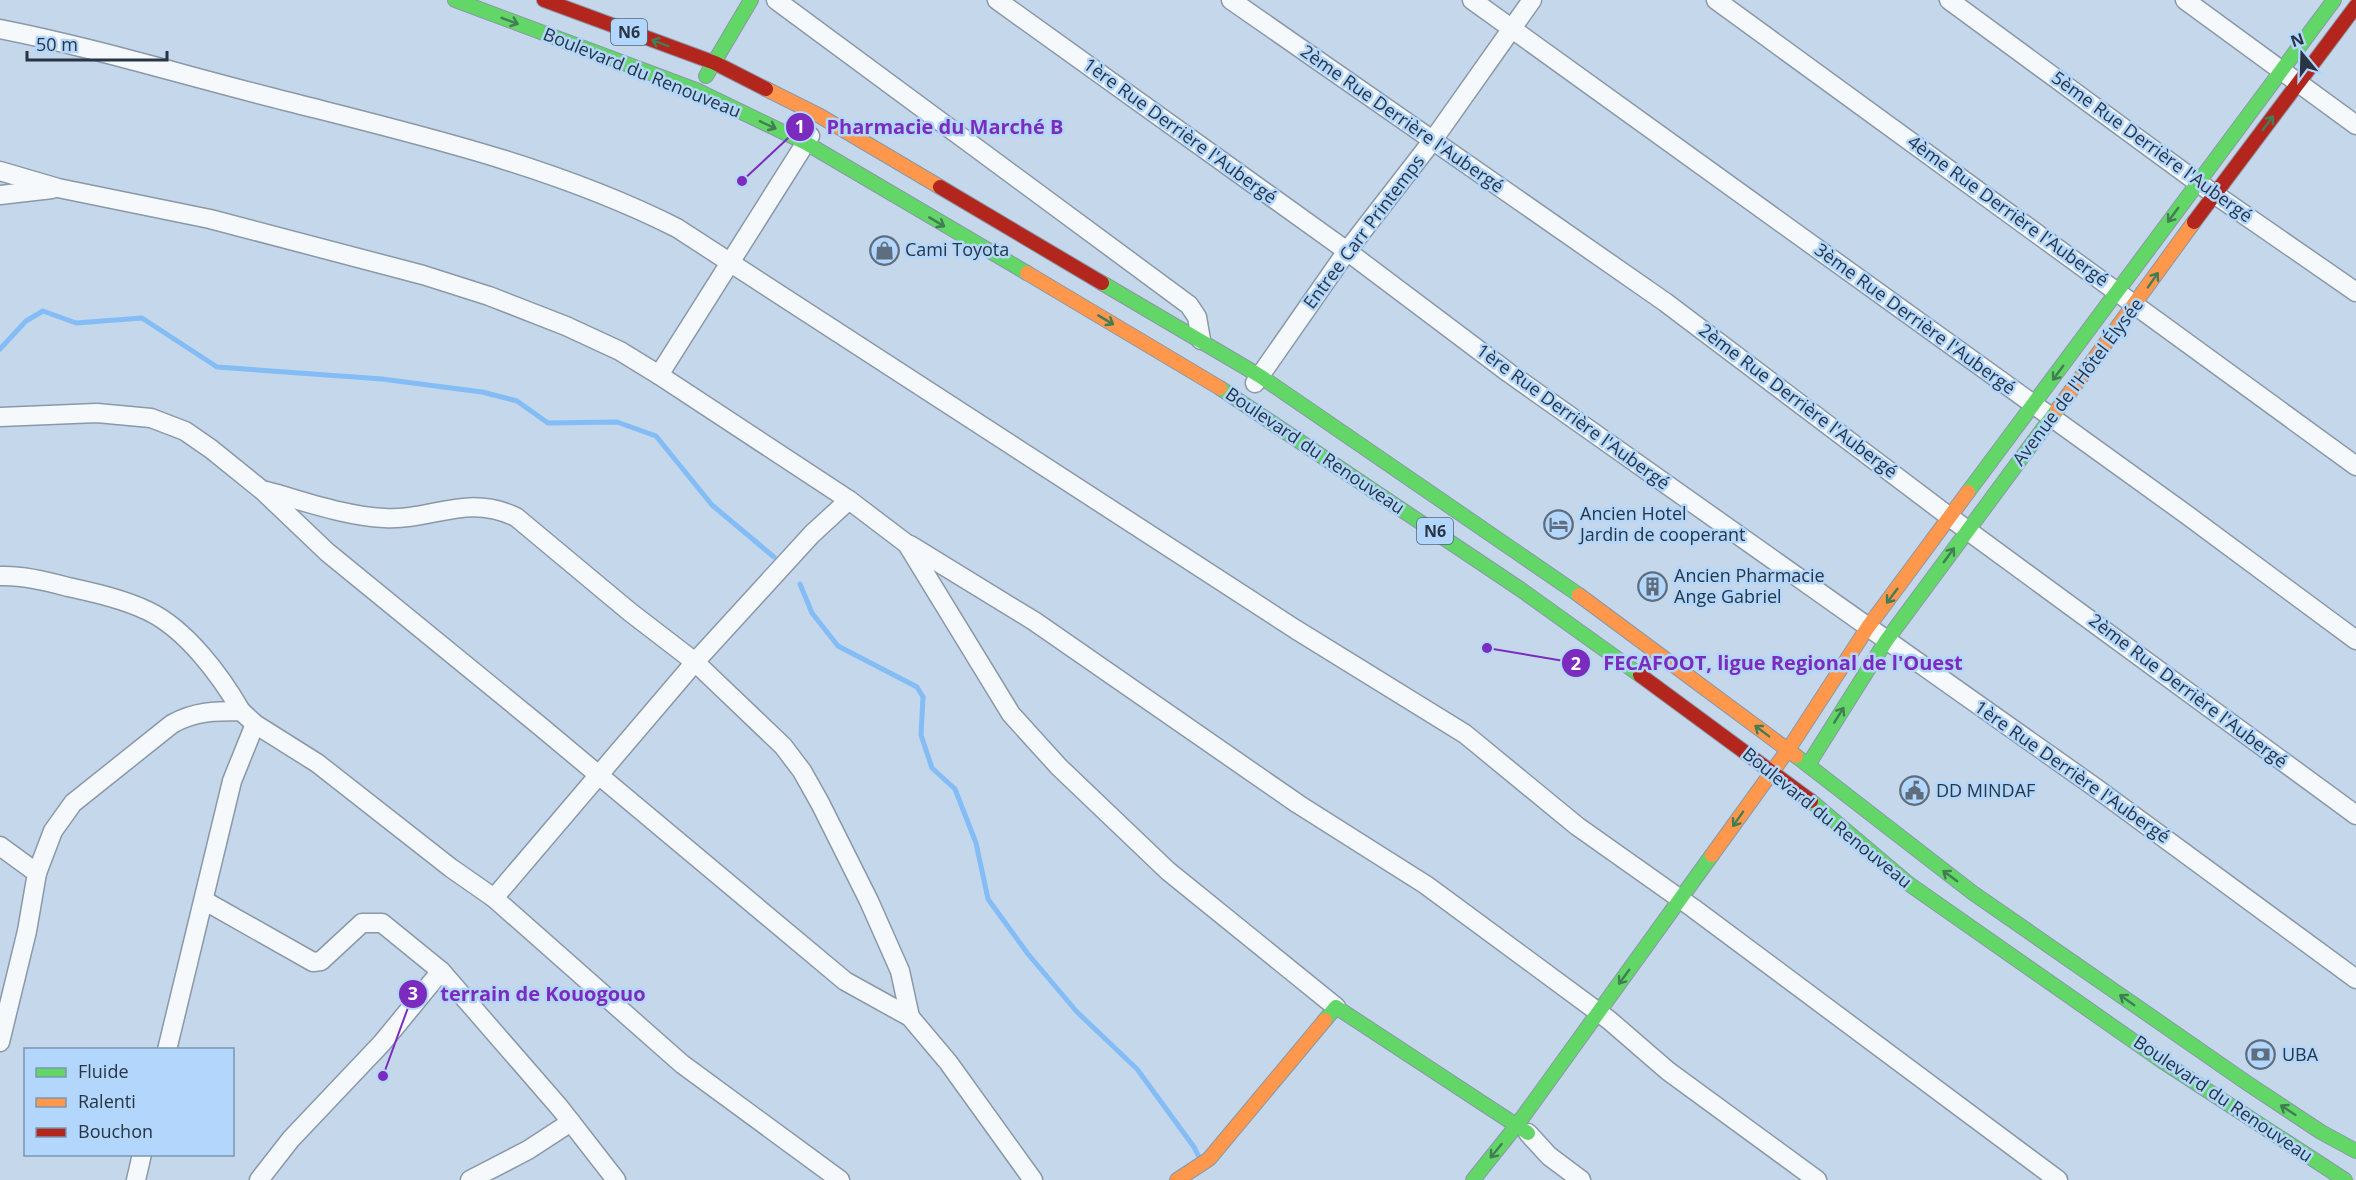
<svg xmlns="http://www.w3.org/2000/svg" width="2356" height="1180" viewBox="0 0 2356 1180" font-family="'Open Sans',sans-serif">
<rect width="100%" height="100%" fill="#c4d7eb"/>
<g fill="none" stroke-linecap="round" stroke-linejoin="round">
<!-- stream -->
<g stroke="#84bcf6" stroke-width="5">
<polyline points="0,349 26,321 43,311 76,323 142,318 217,367 382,379 482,392 517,401 548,423 617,422 656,436 712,505 774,557"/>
<polyline points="800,584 812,613 838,646 917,687 923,697 921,735 932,768 955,789 976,843 988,899 1028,954 1077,1012 1137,1069 1194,1147 1200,1159"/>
</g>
<defs>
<g id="street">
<polyline points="776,0 1189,305 1197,317 1201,340"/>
<polyline points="997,0 1347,251 1509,373 2096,788 2356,979"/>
<polyline points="1231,0 1665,302 1967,530 2356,815"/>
<polyline points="1472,0 2183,512 2356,640"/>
<polyline points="1716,0 2356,466"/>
<polyline points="1949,0 2197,182 2356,292"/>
<polyline points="2185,0 2356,125"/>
<path d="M 0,29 C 92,47 183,75 274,98 C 410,133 550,164 677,228 L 1295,629 L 1465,734 L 1577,826 L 1693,908 L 2058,1180"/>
<polyline points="0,171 58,188 210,219 423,275 489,296 566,326 620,351 659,375 849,500 907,544 1011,714 1059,767 1168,871 1336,1007"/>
<polyline points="0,195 52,189"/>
<polyline points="659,375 810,136"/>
<polyline points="1255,383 1347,251 1433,140 1532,0"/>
<polyline points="0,417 97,413 151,418 185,431 211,449 263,491 327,552 540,726 845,981 910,1017 948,1062 1033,1180"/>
<path d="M 266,491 C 304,501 344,516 384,518 C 432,521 466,493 516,517 L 630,612 L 695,662 L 783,746 L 802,771 L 820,803 L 869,901 L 900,971 L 910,1017"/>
<polyline points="910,545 1034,621 1298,804 1426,885 1609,1020 1668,1071 1817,1180"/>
<path d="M 0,576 C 22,575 47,581 68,587 C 95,593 123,599 148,611 C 186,629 221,676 241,711"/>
<polyline points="0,846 37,873"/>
<polyline points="494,898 695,662 812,534 849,500"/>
<polyline points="205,901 313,962 321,961 362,923 382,923 441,971 560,1108 616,1180"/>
<path d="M 0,1042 L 27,931 L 37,873 L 53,831 L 73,803 L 172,724 C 195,711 216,711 241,711 L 255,724 L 317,763 L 451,868 L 494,898 L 682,1064 L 840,1180"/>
<polyline points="167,1050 232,781 255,724"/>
<polyline points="1528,1133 1549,1156 1581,1180"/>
<polyline points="136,1180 142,1154"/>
<polyline points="259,1180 291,1139 382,1043 441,971"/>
<polyline points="470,1180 528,1150 571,1122"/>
</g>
<g id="fast">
<polyline points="455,0 696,90 806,143 1027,273"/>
<polyline points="706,76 751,0"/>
<polyline points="1102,283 1260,376 1579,595"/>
<polyline points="1220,388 1520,589 1640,675"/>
<polyline points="1968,492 2334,0"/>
<polyline points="1796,756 1973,893 2247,1083 2321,1132 2356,1151"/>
<polyline points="1808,765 1886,641 2057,410"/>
<polyline points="1811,801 1909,884 2162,1061 2345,1180"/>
<polyline points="1325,1020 1336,1007 1528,1133"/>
<polyline points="1473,1180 1517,1125 1712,855"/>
</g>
<g id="slow">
<polyline points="766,89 820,116 940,187"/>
<polyline points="1027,273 1220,388"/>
<polyline points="2057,410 2194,222"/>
<polyline points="1579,595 1796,756"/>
<polyline points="1788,750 1868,627 1968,492"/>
<polyline points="1712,855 1785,754"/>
<polyline points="1177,1180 1209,1159 1325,1020"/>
</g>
<g id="jam">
<polyline points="544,0 715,63 766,89"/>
<polyline points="940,187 1102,283"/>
<polyline points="2194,222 2356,6"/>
<polyline points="1640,675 1811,801"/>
</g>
</defs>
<!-- street casing -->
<use href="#street" stroke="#8a98a8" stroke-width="21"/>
<!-- fast casing -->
<use href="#fast" stroke="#8a98a8" stroke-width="16"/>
<!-- slow casing -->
<use href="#slow" stroke="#8a98a8" stroke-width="16"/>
<!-- jam casing -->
<use href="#jam" stroke="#8a98a8" stroke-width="16"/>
<!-- street -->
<use href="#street" stroke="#f6f9fc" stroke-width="18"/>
<!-- fast -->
<use href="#fast" stroke="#63d668" stroke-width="14"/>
<!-- slow -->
<use href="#slow" stroke="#ff974d" stroke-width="14"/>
<!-- jam -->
<use href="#jam" stroke="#b3261e" stroke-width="14"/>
</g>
<!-- one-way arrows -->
<defs><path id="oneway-shaft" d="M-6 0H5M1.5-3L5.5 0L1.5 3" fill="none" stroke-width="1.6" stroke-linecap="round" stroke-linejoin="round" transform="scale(1.5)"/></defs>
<g stroke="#427d54">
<use href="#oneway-shaft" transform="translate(510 21) rotate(21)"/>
<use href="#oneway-shaft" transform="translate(660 43) rotate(-160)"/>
<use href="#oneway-shaft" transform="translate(2268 123) rotate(-53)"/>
<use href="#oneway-shaft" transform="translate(768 125) rotate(25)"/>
<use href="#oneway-shaft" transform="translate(2173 215) rotate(126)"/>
<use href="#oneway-shaft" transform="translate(937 222) rotate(31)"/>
<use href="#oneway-shaft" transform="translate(2153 280) rotate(-55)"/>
<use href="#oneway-shaft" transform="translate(1106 320) rotate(31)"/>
<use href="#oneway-shaft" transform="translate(2058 373) rotate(126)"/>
<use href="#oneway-shaft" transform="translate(1949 555) rotate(-54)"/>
<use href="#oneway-shaft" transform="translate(1892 596) rotate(127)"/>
<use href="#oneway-shaft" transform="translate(1839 715) rotate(-58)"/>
<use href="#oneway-shaft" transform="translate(1762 731) rotate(-143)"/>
<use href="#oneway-shaft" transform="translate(1738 819) rotate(125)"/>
<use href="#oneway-shaft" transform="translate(1950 876) rotate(-144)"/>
<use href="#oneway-shaft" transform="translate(1624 977) rotate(126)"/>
<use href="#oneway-shaft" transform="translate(2127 1000) rotate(-145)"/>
<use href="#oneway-shaft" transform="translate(2288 1110) rotate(-147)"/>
<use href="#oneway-shaft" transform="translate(1496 1151) rotate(129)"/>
</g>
<!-- icons -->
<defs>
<symbol id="shop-ring" viewBox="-11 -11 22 22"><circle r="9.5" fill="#b3d6fc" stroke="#5e6e7e" stroke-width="1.5"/><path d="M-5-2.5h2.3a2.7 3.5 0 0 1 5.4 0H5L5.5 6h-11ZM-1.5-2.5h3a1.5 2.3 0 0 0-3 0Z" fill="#5e6e7e"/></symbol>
<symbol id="hotel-ring" viewBox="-11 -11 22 22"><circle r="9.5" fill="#b3d6fc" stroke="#5e6e7e" stroke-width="1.5"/><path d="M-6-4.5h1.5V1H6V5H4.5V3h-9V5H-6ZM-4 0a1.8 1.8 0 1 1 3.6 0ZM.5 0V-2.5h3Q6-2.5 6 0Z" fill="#5e6e7e"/></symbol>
<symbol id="building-ring" viewBox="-11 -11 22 22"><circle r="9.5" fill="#b3d6fc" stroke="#5e6e7e" stroke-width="1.5"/><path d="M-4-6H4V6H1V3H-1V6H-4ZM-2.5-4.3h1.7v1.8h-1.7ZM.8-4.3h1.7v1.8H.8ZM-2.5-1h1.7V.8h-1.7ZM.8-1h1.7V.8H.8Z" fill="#5e6e7e"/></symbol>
<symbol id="civic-ring" viewBox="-11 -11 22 22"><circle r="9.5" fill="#b3d6fc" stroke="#5e6e7e" stroke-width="1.5"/><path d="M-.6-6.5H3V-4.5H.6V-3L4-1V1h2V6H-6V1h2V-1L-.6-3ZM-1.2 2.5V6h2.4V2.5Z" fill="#5e6e7e"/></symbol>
<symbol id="bank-ring" viewBox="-11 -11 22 22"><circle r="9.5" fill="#b3d6fc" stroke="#5e6e7e" stroke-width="1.5"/><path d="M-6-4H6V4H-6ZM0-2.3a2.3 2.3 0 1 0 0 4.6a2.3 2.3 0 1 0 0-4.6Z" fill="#5e6e7e"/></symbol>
</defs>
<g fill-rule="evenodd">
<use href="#shop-ring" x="868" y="234" width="33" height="33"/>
<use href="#hotel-ring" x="1542" y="508" width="33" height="33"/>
<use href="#building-ring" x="1636" y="570" width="33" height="33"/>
<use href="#civic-ring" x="1898" y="774" width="33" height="33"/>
<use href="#bank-ring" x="2244" y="1038" width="33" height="33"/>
</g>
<g text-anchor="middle" stroke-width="5" stroke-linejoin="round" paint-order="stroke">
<!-- shield labels -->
<g fill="#b3d6fc" stroke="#51657b" stroke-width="1.5">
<rect x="611" y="19" width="36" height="26" rx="4.5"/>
<rect x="1417" y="518" width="36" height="26" rx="4.5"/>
</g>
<g font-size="16" font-weight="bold" fill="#273544">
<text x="629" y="38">N6</text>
<text x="1435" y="537">N6</text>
</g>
<!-- street labels -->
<g font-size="18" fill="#273544" stroke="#b3d6fc">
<text transform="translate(642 73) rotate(22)" y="6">Boulevard du Renouveau</text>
<text transform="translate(1402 119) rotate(35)" y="6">2ème Rue Derrière l'Aubergé</text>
<text transform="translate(1180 131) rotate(36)" y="6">1ère Rue Derrière l'Aubergé</text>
<text transform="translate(2152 147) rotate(36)" y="6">5ème Rue Derrière l'Aubergé</text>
<text transform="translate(2008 211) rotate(36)" y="6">4ème Rue Derrière l'Aubergé</text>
<text transform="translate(1364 232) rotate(-53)" y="6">Entree Carr Printemps</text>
<text transform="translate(1915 319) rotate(36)" y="6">3ème Rue Derrière l'Aubergé</text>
<text transform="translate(2078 382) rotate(-53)" y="6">Avenue de l'Hôtel Élysée</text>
<text transform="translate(1798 401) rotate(37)" y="6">2ème Rue Derrière l'Aubergé</text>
<text transform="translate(1573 417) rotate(36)" y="6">1ère Rue Derrière l'Aubergé</text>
<text transform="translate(1315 451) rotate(34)" y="6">Boulevard du Renouveau</text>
<text transform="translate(2188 691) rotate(37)" y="6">2ème Rue Derrière l'Aubergé</text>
<text transform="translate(2072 772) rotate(35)" y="6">1ère Rue Derrière l'Aubergé</text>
<text transform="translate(1827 818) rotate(39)" y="6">Boulevard du Renouveau</text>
<text transform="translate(2223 1099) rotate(34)" y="6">Boulevard du Renouveau</text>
</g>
<!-- poi labels -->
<g font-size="18" fill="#273544" stroke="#b3d6fc" text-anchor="start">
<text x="905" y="256">Cami Toyota</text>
<text x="1580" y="520">Ancien Hotel<tspan x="1580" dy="21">Jardin de cooperant</tspan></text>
<text x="1674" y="582">Ancien Pharmacie<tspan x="1674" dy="21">Ange Gabriel</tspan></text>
<text x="1936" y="797">DD MINDAF</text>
<text x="2282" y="1061">UBA</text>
</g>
</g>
<!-- callouts -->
<path fill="none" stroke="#7b2cbf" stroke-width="2" d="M742 181L800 127M1487 648L1576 663M383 1076L413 994"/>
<g fill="#7b2cbf" stroke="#b3d6fc" stroke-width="2">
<circle cx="742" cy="181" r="6"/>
<circle cx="1487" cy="648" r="6"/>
<circle cx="383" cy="1076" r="6"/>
<circle cx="800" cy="127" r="15"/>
<circle cx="1576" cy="663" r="15"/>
<circle cx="413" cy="994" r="15"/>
</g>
<g font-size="18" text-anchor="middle" font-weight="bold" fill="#fff">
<text x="800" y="133">1</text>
<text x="1576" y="670">2</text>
<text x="413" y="1000">3</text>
</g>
<g font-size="20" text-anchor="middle" font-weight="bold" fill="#7b2cbf" stroke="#b3d6fc" stroke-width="5" stroke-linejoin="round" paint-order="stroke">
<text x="945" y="134">Pharmacie du Marché B</text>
<text x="1783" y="670">FECAFOOT, ligue Regional de l'Ouest</text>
<text x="543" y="1001">terrain de Kouogouo</text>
</g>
<!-- legend -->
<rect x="24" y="1048" width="210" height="108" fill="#b3d6fc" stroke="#7b96b2" stroke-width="1.5"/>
<rect x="36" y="1068" width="30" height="9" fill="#63d668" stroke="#7b96b2" stroke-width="1.5"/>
<text x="78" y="1078" font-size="18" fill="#273544">Fluide</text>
<rect x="36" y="1098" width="30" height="9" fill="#ff974d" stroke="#7b96b2" stroke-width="1.5"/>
<text x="78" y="1108" font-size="18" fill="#273544">Ralenti</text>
<rect x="36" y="1128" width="30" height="9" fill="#b3261e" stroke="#7b96b2" stroke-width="1.5"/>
<text x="78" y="1138" font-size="18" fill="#273544">Bouchon</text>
<!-- north arrow -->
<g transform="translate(2302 54) rotate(341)" stroke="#b3d6fc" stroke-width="4.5" paint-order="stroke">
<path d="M0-4.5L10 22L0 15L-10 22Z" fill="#273544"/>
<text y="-9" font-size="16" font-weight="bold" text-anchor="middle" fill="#273544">N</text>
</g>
<!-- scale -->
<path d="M27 51v9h140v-9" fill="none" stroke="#273544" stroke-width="3"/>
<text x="36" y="51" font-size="18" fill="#273544" stroke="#b3d6fc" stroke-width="4.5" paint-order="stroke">50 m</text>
</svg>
